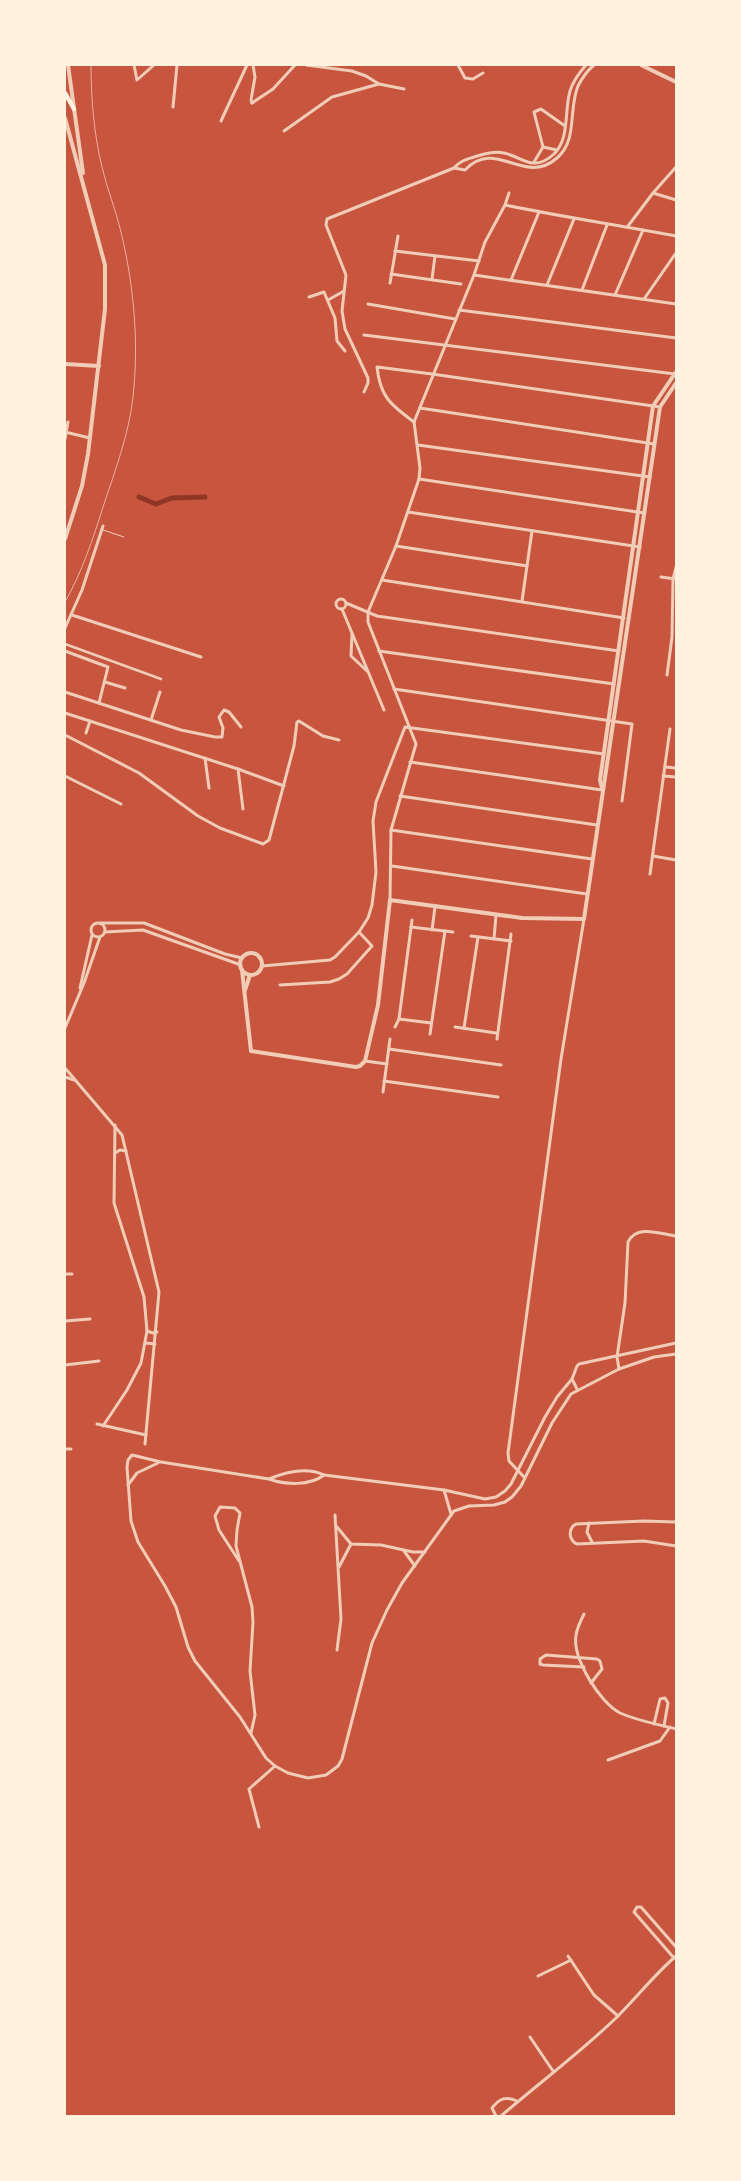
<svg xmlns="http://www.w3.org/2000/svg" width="741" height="2181" viewBox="0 0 741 2181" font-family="Mulish,sans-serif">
<rect width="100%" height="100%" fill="#c8553d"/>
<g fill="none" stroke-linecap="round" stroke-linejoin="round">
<!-- canal -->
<polyline stroke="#8f3625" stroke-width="5" points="139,497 156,504 172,498 205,497"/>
<!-- service -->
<polyline stroke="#f1ccb7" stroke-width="1" points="103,530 124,537"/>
<!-- pedestrian -->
<polyline stroke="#f1ccb7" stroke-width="2.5" points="65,644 161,679"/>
<!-- minor -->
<g stroke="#f1ccb7" stroke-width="3">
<polyline points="134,65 137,80 154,65"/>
<polyline points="306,65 352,71 366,76 379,84 404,89"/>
<polyline points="458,65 465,78 473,79 483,73"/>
<polyline points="252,103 273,89 295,65"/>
<polyline points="252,103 251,100 255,77 253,65"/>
<polyline points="173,107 177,65"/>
<polyline points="221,121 247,65"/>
<polyline points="284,131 332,97 379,84"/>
<polyline points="543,147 534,112 541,109 565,126"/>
<polyline points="534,162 543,147 557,150"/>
<path d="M 454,168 L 465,170 C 496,137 524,187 557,158 C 578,140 568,110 578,86 C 582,78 587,71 594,65"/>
<polyline points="653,193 676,200"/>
<path d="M 505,205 C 562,217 619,225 676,236"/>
<polyline points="628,226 653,193 676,167"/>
<polyline points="395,251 479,261"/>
<polyline points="391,274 461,284"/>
<polyline points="474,275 676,304"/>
<polyline points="432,279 435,256"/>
<polyline points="511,280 539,212"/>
<polyline points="390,283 398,236"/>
<polyline points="547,285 574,219"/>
<polyline points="582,290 607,225"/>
<polyline points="615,295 643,230"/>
<polyline points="309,297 324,292 335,318 337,341 345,351"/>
<polyline points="644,299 676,253"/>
<polyline points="328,300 344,291"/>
<polyline points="368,304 455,319"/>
<polyline points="459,310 676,338"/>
<polyline points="364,335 675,374"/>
<path d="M 364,392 L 368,383 L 368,378 L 345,329 L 342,311 L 346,275 L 326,225 L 327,219 L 454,168 C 460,161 465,160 474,157 C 484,154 493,151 504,153 C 523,157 533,173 554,154 C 570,138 564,112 570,91 C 573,81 579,73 586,65"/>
<polyline points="420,408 654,444"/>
<path d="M 414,422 C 391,405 380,397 377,367 L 432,374 L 660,407"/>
<polyline points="65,432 90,438"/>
<polyline points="65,439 68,422"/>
<polyline points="418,445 650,477"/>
<polyline points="419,479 644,513"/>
<polyline points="408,512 640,547"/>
<polyline points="396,546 527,566"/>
<polyline points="661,577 676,579"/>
<polyline points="382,580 624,618"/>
<circle cx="341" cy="604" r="5"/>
<polyline points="522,601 532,531"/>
<polyline points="346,603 377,616 619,651"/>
<polyline points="342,609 384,710"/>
<polyline points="72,615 201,657"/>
<polyline points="65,628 82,590 103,526"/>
<polyline points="352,634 351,656 367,671"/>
<polyline points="65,651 108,667 99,703"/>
<polyline points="379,651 614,684"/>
<polyline points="667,675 672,637 673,579 676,567"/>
<polyline points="105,682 125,688"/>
<polyline points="394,689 632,724 622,801"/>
<polyline points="65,692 181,730 215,737 222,737 223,728 219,717 224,710 229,712 241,727"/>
<polyline points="65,713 238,769 284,786"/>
<polyline points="151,720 160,692"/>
<polyline points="86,733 90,721"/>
<polyline points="65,735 139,773 198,816 220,828 263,844 269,840 294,746 297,722 299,721 323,736 339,740"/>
<polyline points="205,758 209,788"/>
<polyline points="410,762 602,790"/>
<polyline points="665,767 676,768"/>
<polyline points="238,769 243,809"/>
<polyline points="65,776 121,804"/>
<polyline points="663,776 676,777"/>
<polyline points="400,796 597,825"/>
<polyline points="391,830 592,859"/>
<polyline points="653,856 676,860"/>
<polyline points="392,866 587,894"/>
<polyline points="650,874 670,729"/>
<polyline points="390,900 391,830 416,744 368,622 368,612 396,546 419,479 420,468 414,422 474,275 485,242 505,205 509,193"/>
<circle cx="98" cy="930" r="7"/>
<polyline points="100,923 144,923 225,954 242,958"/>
<polyline points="411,927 453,932"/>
<polyline points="432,930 435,907"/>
<polyline points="105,932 143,930 241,965"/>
<polyline points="471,936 511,941"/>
<polyline points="494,939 496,915"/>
<polyline points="262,966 330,960 335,957 359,932 368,918 372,905 376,872 373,821 376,802 405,727 604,754"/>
<polyline points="280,985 330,982 339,979 347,974 372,946 359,932"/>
<polyline points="80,988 92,935"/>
<polyline points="399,1019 431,1023"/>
<polyline points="395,1027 399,1019 412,920"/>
<polyline points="455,1027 496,1033"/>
<polyline points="65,1028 84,983 100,937"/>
<polyline points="464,1028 478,937"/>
<polyline points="430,1034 445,931"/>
<polyline points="497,1039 511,934"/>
<polyline points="389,1049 501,1065"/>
<polyline points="365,1061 387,1064"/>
<polyline points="65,1068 122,1135 159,1292 145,1444"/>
<polyline points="65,1077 74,1080"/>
<polyline points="384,1081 498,1097"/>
<polyline points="383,1092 390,1039"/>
<polyline points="115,1153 120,1150 126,1151"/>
<polyline points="65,1274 72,1274"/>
<polyline points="65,1321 90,1319"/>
<polyline points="147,1331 153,1333 157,1332"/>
<polyline points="146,1343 155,1344"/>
<polyline points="65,1365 99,1361"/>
<path d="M 619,1369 L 617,1357 L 625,1303 L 628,1242 C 637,1224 660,1234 676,1236"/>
<polyline points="572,1379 577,1389"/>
<polyline points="97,1424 146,1435"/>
<polyline points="103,1426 127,1390 141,1363 147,1331 144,1297 114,1203 115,1125"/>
<polyline points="65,1449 71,1449"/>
<path d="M 324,1475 C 310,1486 286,1485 269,1479 L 161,1462 L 132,1455 L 128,1460 L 127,1467 L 131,1521 L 138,1542 L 165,1586 L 176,1607 L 188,1647 L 195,1661 L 240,1717 L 266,1758 L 275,1766 L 288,1773 L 308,1778 L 326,1775 L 338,1766 L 342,1759 L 372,1643 L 387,1610 L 402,1583 L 454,1511 L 469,1506 L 494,1505 L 505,1502 L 512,1497 L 521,1486 L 552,1423 L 571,1394 L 619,1369 L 654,1357 L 676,1354"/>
<polyline points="524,1477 509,1461 508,1453 561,1059 584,919"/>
<path d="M 269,1479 C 286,1472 307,1467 324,1475 L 444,1490 L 485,1499 L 496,1497 L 505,1491 L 511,1484 L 545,1417 L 557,1397 L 572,1379 L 577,1366 L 579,1364 L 676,1343"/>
<polyline points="128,1485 137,1473 158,1463"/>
<polyline points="444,1490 451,1514"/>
<polyline points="335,1515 341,1619 337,1650"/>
<path d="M 676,1522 L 644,1521 L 576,1524 L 573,1526 C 568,1532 570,1541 577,1544 L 644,1541 L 676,1546"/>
<polyline points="589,1523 587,1532 592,1542"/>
<polyline points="337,1527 351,1544 381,1545 413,1552 425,1552"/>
<polyline points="404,1551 415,1566"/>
<polyline points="239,1561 219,1530 215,1516 220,1507 235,1508 240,1513 237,1530 236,1546 252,1607 253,1622 250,1671 255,1715 251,1733"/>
<polyline points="339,1567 351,1544"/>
<path d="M 584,1614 C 581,1620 577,1628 576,1635 C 572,1658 600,1703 620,1713 C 638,1721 657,1724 676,1729"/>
<polyline points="584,1667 543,1665 540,1664 540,1659 546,1655 597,1659 600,1661 602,1669 591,1683"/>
<polyline points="654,1724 660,1699 665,1698 668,1703 664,1726"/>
<polyline points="608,1760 660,1741 670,1727"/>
<polyline points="259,1827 249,1789 275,1766"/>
<polyline points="568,1956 594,1995 618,2016"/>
<polyline points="674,1958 634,1912 637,1907 641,1907 676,1947"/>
<polyline points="538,1976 571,1960"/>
<polyline points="530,2037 553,2071"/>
<path d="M 496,2116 L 492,2108 C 500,2098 506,2096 517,2101"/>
<path d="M 501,2116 C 539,2083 581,2052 617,2017 C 637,1997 655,1974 676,1956"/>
</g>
<!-- tertiary -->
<g stroke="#f1ccb7" stroke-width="4">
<polyline points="68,65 83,173"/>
<polyline points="641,65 676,82"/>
<polyline points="65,118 105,265 105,309 88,454 82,486 65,539"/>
<polyline points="65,364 99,366"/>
<polyline points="602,788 600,780 653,406 676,372"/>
<circle cx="251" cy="964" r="11"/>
<polyline points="242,970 251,1051 356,1067 360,1066 365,1061 378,1005 390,900 522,918 584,919 660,407 676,383"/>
<polyline points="245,990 250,975"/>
</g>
<!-- secondary -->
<polyline stroke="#fff3e0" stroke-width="4.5" points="65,93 74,109"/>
<!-- rail -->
<path stroke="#e9b49f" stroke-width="1" d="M 65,602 C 82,572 93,539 103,507 C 115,471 129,434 133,397 C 139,342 134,286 121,232 C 116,210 107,189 102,167 C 94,134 91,99 91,65"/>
</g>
<!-- border -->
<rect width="741" height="2181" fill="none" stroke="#fff3e0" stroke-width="132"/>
</svg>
